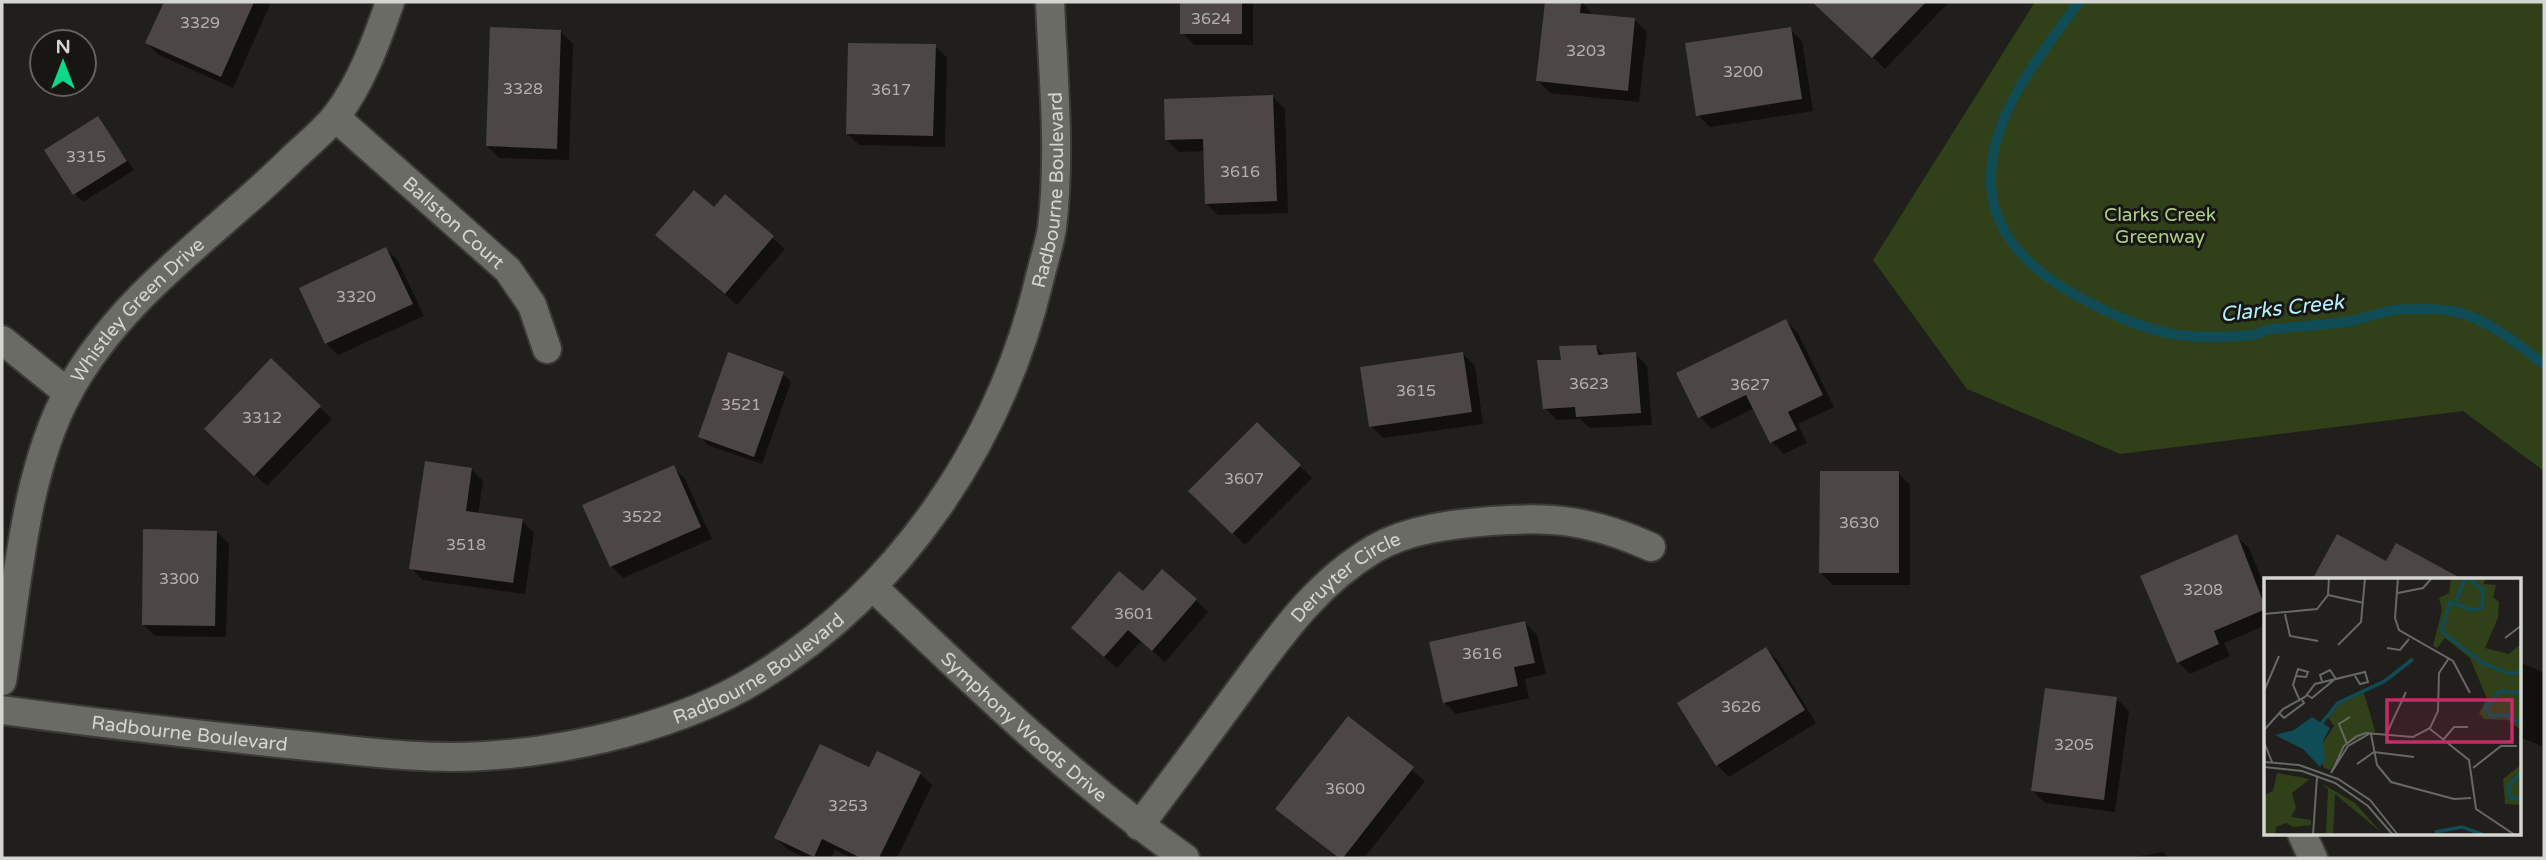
<svg xmlns="http://www.w3.org/2000/svg" width="2546" height="860" viewBox="0 0 2546 860" font-family="'Varela Round',sans-serif">
<rect width="100%" height="100%" fill="#201f1b"/>
<!-- green -->
<polygon fill="#304018" points="2035,2 2544,2 2544,471 2463,411 2120,454 1967,389 1873,260"/>
<!-- shadow -->
<g fill="#0007">
<polygon points="166,2 271,2 233,88 159,55 147,43"/>
<polygon points="1182,2 1253,2 1253,45 1194,45 1182,33"/>
<polygon points="1546,2 1582,2 1593,16 1635,20 1647,32 1639,102 1550,93 1538,81"/>
<polygon points="1813,2 1949,2 1885,69"/>
<polygon points="1790,29 1802,41 1813,111 1710,127 1698,115"/>
<polygon points="561,32 573,44 569,160 499,158 487,146"/>
<polygon points="935,46 947,58 945,147 859,145 847,133"/>
<polygon points="1273,97 1285,109 1288,213 1218,215 1206,203 1205,151 1179,152 1167,140"/>
<polygon points="98,118 134,170 83,202 75,194"/>
<polygon points="725,196 785,249 737,305 670,247 714,210"/>
<polygon points="386,249 398,261 424,316 338,355 326,343"/>
<polygon points="1786,321 1798,333 1834,407 1798,424 1807,443 1784,454 1772,442 1755,408 1712,429 1700,417 1679,373"/>
<polygon points="1596,347 1605,356 1635,354 1647,366 1652,425 1590,428 1580,419 1557,420 1545,408 1563,362"/>
<polygon points="1463,354 1475,366 1483,424 1383,438 1371,426"/>
<polygon points="271,361 332,419 267,486 218,441"/>
<polygon points="783,374 791,382 762,464 708,445 700,436"/>
<polygon points="1257,424 1312,478 1245,545 1190,491"/>
<polygon points="673,467 685,479 712,539 623,578 611,566"/>
<polygon points="471,469 483,481 478,515 522,521 534,533 525,594 423,580 411,568"/>
<polygon points="1898,473 1910,485 1910,585 1833,585 1821,573"/>
<polygon points="217,532 229,544 226,637 155,636 143,624"/>
<polygon points="2236,536 2249,548 2266,589 2266,625 2224,643 2230,656 2190,674 2178,662"/>
<polygon points="1143,593 1196,600 1208,612 1165,662 1141,641 1117,668 1085,640"/>
<polygon points="1525,623 1537,635 1546,674 1525,679 1529,698 1456,714 1444,702"/>
<polygon points="1766,649 1778,661 1816,723 1729,777 1717,765"/>
<polygon points="2520,662 2544,673 2544,747 2520,737"/>
<polygon points="2117,699 2129,711 2115,812 2045,803 2033,791"/>
<polygon points="1349,718 1425,781 1364,858 1338,858 1278,809"/>
<polygon points="870,769 920,774 932,785 897,858 852,858 835,850 831,858 806,858 788,850 776,838"/>
<polygon points="2163,852 2169,858 2128,858"/>
</g>
<g fill="none" stroke-linecap="round" stroke-linejoin="round">
<!-- stream -->
<path stroke="#104c56" stroke-width="10" d="M 2079,2 C 2045,49 1999,103 1992,163 C 1982,234 2037,277 2094,305 C 2121,319 2148,330 2178,335 C 2201,338 2230,337 2252,335 C 2260,334 2265,329 2272,329 C 2297,327 2320,325 2344,322 C 2362,320 2378,312 2396,310 C 2411,308 2428,309 2443,310 C 2479,312 2516,343 2544,364"/>
</g>
<!-- building -->
<g fill="#4c4646">
<polygon points="164,2 254,2 221,77 145,43"/>
<rect x="1180" y="2" width="62" height="32"/>
<polygon points="1545,2 1581,2 1580,13 1635,18 1628,91 1536,81"/>
<polygon points="1812,2 1926,2 1872,58"/>
<polygon points="490,27 561,30 557,149 486,146"/>
<polygon points="1791,27 1802,99 1696,116 1685,43"/>
<polygon points="848,43 936,44 933,136 846,134"/>
<polygon points="1273,95 1277,201 1205,204 1203,139 1165,140 1164,99"/>
<polygon points="98,116 127,161 73,195 44,150"/>
<polygon points="694,190 714,207 725,194 774,236 725,294 655,235"/>
<polygon points="386,247 413,304 325,344 299,288"/>
<polygon points="1786,319 1823,395 1788,412 1797,430 1770,443 1746,395 1698,418 1676,373"/>
<polygon points="1596,345 1598,355 1636,352 1641,413 1576,417 1575,407 1543,409 1537,360 1561,360 1559,346"/>
<polygon points="728,352 784,372 754,457 698,437"/>
<polygon points="1463,352 1472,412 1369,427 1360,367"/>
<polygon points="271,358 321,406 254,476 204,429"/>
<polygon points="1257,422 1301,465 1232,534 1188,491"/>
<polygon points="425,461 472,468 466,511 523,519 513,583 409,569"/>
<polygon points="674,465 701,527 610,567 582,505"/>
<polygon points="1820,471 1899,471 1899,573 1819,573"/>
<polygon points="143,529 217,531 215,626 142,625"/>
<polygon points="2237,534 2266,609 2214,631 2219,644 2177,663 2140,576"/>
<polygon points="2337,534 2386,561 2396,543 2464,580 2312,580"/>
<polygon points="1162,569 1197,599 1152,651 1128,630 1104,657 1071,628 1119,571 1143,591"/>
<polygon points="1525,621 1535,663 1514,667 1518,686 1443,703 1429,642"/>
<polygon points="1766,647 1805,710 1716,766 1677,703"/>
<polygon points="2045,688 2117,697 2104,800 2031,791"/>
<polygon points="1348,716 1414,767 1343,858 1339,858 1275,809"/>
<polygon points="820,744 869,767 877,751 921,772 879,858 861,858 822,839 814,857 774,838"/>
</g>
<g fill="none" stroke-linecap="round" stroke-linejoin="round">
<defs>
<g id="minor">
<path id="s1" d="M 335,117 L 508,270 L 532,305 L 547,349"/>
<polyline points="2,340 68,393"/>
<path id="s2" d="M 873,587 C 973,682 1072,779 1185,858"/>
<path id="s3" d="M 2,681 C 17,590 24,473 68,393 C 121,294 217,234 294,157 C 308,144 324,131 336,116 C 361,84 377,40 390,2"/>
<path id="s4" d="M 2,710 C 97,723 193,734 288,744 C 353,750 418,760 483,756 C 572,751 682,725 758,678 C 901,590 1000,443 1039,281 C 1043,264 1049,246 1052,228 C 1061,153 1053,76 1050,2"/>
<path id="s5" d="M 1139,826 C 1173,781 1207,735 1240,690 C 1280,636 1315,584 1374,549 C 1408,529 1453,524 1491,521 C 1554,516 1593,521 1651,547"/>
<polyline points="2302,834 2313,858"/>
</g>
</defs>
<!-- minor casing -->
<use href="#minor" stroke="#3b3a37" stroke-width="32"/>
<!-- minor -->
<use href="#minor" stroke="#6b6b66" stroke-width="28"/>
</g>
<g text-anchor="middle" stroke-width="6" stroke-linejoin="round" paint-order="stroke">
<!-- number labels -->
<g font-size="16" fill="#b3b1af">
<text x="1211" y="24">3624</text>
<text x="200" y="28">3329</text>
<text x="1586" y="56">3203</text>
<text x="1743" y="77">3200</text>
<text x="523" y="94">3328</text>
<text x="891" y="95">3617</text>
<text x="86" y="162">3315</text>
<text x="1240" y="177">3616</text>
<text x="356" y="302">3320</text>
<text x="1589" y="389">3623</text>
<text x="1750" y="390">3627</text>
<text x="1416" y="396">3615</text>
<text x="741" y="410">3521</text>
<text x="262" y="423">3312</text>
<text x="1244" y="484">3607</text>
<text x="642" y="522">3522</text>
<text x="1859" y="528">3630</text>
<text x="466" y="550">3518</text>
<text x="179" y="584">3300</text>
<text x="2203" y="595">3208</text>
<text x="1134" y="619">3601</text>
<text x="1482" y="659">3616</text>
<text x="1741" y="712">3626</text>
<text x="2074" y="750">3205</text>
<text x="1345" y="794">3600</text>
<text x="848" y="811">3253</text>
</g>
<!-- street labels -->
<g font-size="19" fill="#d5d5d2" stroke="#171612">
<text dy="7" stroke="none"><textPath href="#s4" startOffset="1363">Radbourne Boulevard</textPath></text>
<text dy="7" stroke="none"><textPath href="#s1" startOffset="159">Ballston Court</textPath></text>
<text dy="7" stroke="none"><textPath href="#s3" startOffset="406">Whistley Green Drive</textPath></text>
<text dy="7" stroke="none"><textPath href="#s5" startOffset="326">Deruyter Circle</textPath></text>
<text dy="7" stroke="none"><textPath href="#s4" startOffset="777">Radbourne Boulevard</textPath></text>
<text dy="7" stroke="none"><textPath href="#s2" startOffset="206">Symphony Woods Drive</textPath></text>
<text dy="7" stroke="none"><textPath href="#s4" startOffset="189">Radbourne Boulevard</textPath></text>
</g>
<!-- park labels -->
<g font-size="19" fill="#adce84" stroke="#171612">
<text x="2160" y="221">Clarks Creek<tspan x="2160" dy="22">Greenway</tspan></text>
</g>
<!-- water labels -->
<g font-size="21" font-style="italic" fill="#b3effc" stroke="#171612">
<text transform="translate(2282 308) rotate(-6)" y="7">Clarks Creek</text>
</g>
</g>
<!-- overview -->
<g transform="translate(2264 578)">
<rect width="257" height="257" fill="#201f1b"/>
<path d="M 187,0 L 222,0 L 219,6 L 232,7 L 229,19 L 235,24 L 234,40 L 221,70 L 245,76 L 257,66 L 257,152 L 244,142 L 220,141 L 215,135 L 223,121 L 206,80 L 181,60 L 173,70 L 169,68 L 178,32 L 175,20 L 185,15 ZM 100,115 L 111,153 L 80,167 L 66,192 L 59,189 L 58,166 L 70,148 L 64,140 L 77,123 ZM 257,187 L 257,227 L 241,226 L 239,201 ZM 13,195 L 46,201 L 28,215 L 32,230 L 27,239 L 47,242 L 47,247 L 29,249 L 22,245 L 12,249 L 11,257 L 0,257 L 1,217 L 9,213 ZM 57,205 L 91,225 L 118,255 L 71,216 L 69,257 L 62,257 L 64,211 Z" fill="#304018"/>
<path d="M 48,139 L 66,150 L 59,163 L 61,182 L 56,189 L 39,171 L 11,157 L 30,152 Z" fill="#104c56"/>
<path fill="none" stroke="#104c56" stroke-width="3.5" d="M 192,23 L 201,0M 177,53 L 186,24 L 207,32 L 218,30 L 219,12 L 204,0M 178,54 L 217,84 L 246,96 L 258,93M 258,115 L 236,113 L 221,130 L 227,138 L 243,137 L 258,146M 57,146 L 74,125 L 121,103 L 149,81M 258,194 L 244,209 L 246,219 L 258,222M 171,254 L 198,249 L 220,257"/>
<path fill="none" stroke="#686864" stroke-width="2" d="M 134,0 L 131,40 L 135,52 L 189,83 L 206,115M 134,15 L 159,10 L 168,0M 64,17 L 100,25M 0,36 L 53,31 L 64,17 L 65,0M 21,36 L 26,58 L 54,63M 241,60 L 258,47M 74,67 L 97,44 L 101,0M 123,70 L 136,72 L 145,61M 32,98 L 42,99 L 44,94 L 34,91 L 29,107 L 36,123M 58,103 L 56,97 L 66,92 L 72,101M 0,113 L 15,78M 43,117 L 48,120 L 71,101M 15,135 L 20,140 L 40,125 L 38,122M 166,151 L 205,182 L 212,231 L 251,257M 0,152 L 19,131 L 41,119 L 51,106 L 101,94 L 104,104 L 96,106 L 91,98M 105,156 L 84,168 L 67,195 L 80,168 L 93,158 L 102,155 L 149,159 L 166,150 L 174,133 L 175,95 L 185,80M 107,156 L 113,187 L 127,204 L 190,221 L 207,220M 122,157 L 142,114M 179,162 L 190,149 L 204,149M 0,164 L 8,184M 83,166 L 75,146 L 86,139M 0,184 L 35,187 L 74,201 L 106,222 L 134,257M 93,186 L 110,174 L 150,179M 0,189 L 38,193 L 71,205 L 104,228 L 129,257M 209,190 L 237,168 L 253,168M 49,257 L 53,199"/>
<path fill="#c42b67" fill-opacity="0.15" stroke="#c42b67" stroke-width="3.5" d="M 123,122 L 248,122 L 248,164 L 123,164 Z"/>
<rect width="257" height="257" fill="none" stroke="#d5d5d2" stroke-width="3.5"/>
</g>
<!-- border -->
<rect width="2546" height="860" fill="none" stroke="#d5d5d2" stroke-width="7"/>
<!-- north arrow -->
<g transform="translate(63 63)"><circle r="33" fill="#171612" stroke="#63625f" stroke-width="2"/>
<path d="M0-5L12 26L0 18L-12 26Z" fill="#0cd98a"/>
<text y="-10" font-size="19" font-weight="bold" text-anchor="middle" fill="#d5d5d2">N</text>
</g>
</svg>
